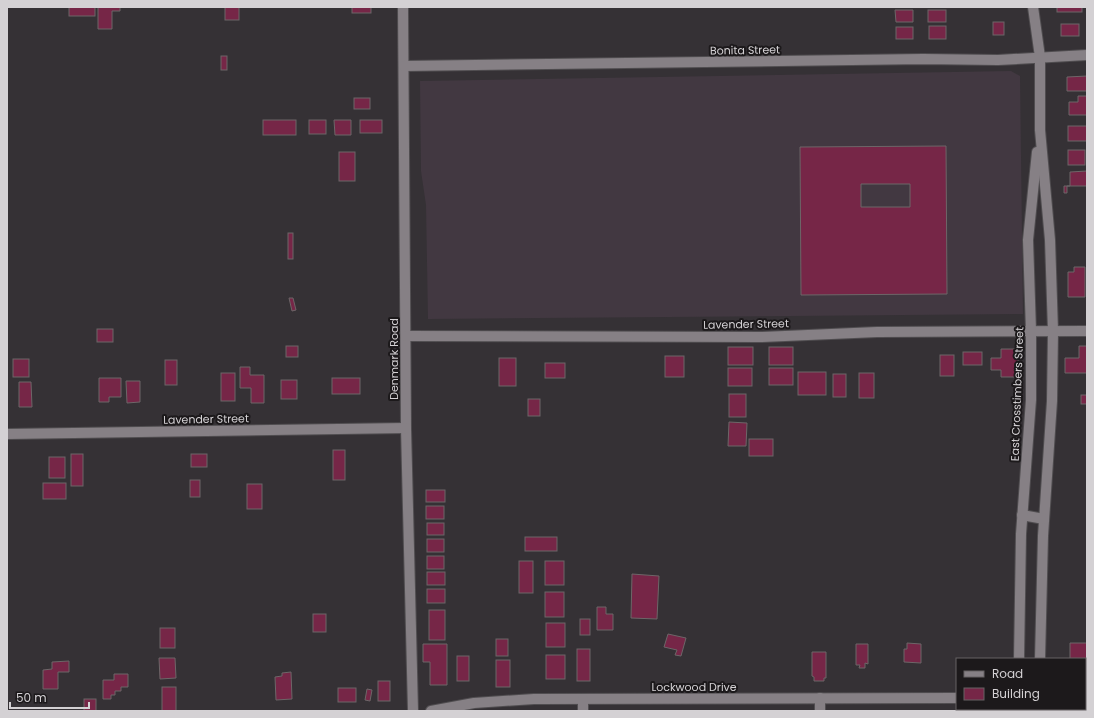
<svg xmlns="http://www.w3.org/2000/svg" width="1094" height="718" viewBox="0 0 1094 718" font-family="Poppins,sans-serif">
<rect width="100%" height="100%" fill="#353135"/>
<!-- built -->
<polygon fill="#423841" points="1011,71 1020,76 1023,314 428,319 426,205 421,171 420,81"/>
<!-- building -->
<g fill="#762647" stroke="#6d6668" fill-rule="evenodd">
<rect x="69" y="7" width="26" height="9"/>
<polygon points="98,7 120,7 120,11 112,11 112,29 98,29"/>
<rect x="225" y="7" width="14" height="13"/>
<rect x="352" y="7" width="19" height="6"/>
<rect x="1057" y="7" width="25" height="5"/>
<polygon points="895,10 913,10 913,22 896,22"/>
<rect x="928" y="10" width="18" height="12"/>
<rect x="993" y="22" width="11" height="13"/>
<rect x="1061" y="24" width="18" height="12"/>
<rect x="929" y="26" width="17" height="13"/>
<rect x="896" y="27" width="17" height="12"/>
<rect x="221" y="56" width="6" height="14"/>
<polygon points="1087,76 1087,91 1067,91 1067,77"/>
<polygon points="1078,96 1087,96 1087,115 1069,115 1069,102 1078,102"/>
<rect x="354" y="98" width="16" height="11"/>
<rect x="263" y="120" width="33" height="15"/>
<rect x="309" y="120" width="17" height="14"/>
<polygon points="334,120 351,120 351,135 335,135"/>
<rect x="360" y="120" width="22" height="13"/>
<rect x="1068" y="126" width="19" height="15"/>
<path d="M 946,146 L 947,294 L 801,295 L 800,147 ZM 861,184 L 910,184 L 910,207 L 861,207 Z"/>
<rect x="1068" y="150" width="17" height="15"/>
<rect x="339" y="152" width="16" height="29"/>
<polygon points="1087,171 1087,186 1067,186 1067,193 1064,193 1064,186 1070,186 1070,172"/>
<rect x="288" y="233" width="5" height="26"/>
<polygon points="1074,267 1085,267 1085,297 1068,297 1068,272 1074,272"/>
<polygon points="289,298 293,298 296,310 292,311"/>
<rect x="97" y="329" width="16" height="13"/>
<rect x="286" y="346" width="12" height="11"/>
<polygon points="1079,346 1087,346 1087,373 1065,373 1065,358 1079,358"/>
<rect x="728" y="347" width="25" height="18"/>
<rect x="769" y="347" width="24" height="18"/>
<polygon points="1001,349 1018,349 1018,377 1001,377 1001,370 991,370 991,358 1001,358"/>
<rect x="963" y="352" width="19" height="13"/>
<rect x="940" y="355" width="14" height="21"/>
<rect x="665" y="356" width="19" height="21"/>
<rect x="499" y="358" width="17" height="28"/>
<rect x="13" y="359" width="16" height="18"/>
<rect x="165" y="360" width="12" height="25"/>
<rect x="545" y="363" width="20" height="15"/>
<polygon points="240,367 250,367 250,375 264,375 264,403 251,403 251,388 240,388"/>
<rect x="728" y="368" width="24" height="18"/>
<rect x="769" y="368" width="24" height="17"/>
<rect x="798" y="372" width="28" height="23"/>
<rect x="221" y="373" width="14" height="28"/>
<rect x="859" y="373" width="15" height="25"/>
<rect x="833" y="374" width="13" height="23"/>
<polygon points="99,378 121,378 121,397 109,397 109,402 99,402"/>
<rect x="332" y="378" width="28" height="16"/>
<rect x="281" y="380" width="16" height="19"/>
<polygon points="126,381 140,381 140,402 127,403"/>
<polygon points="19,382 31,382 32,407 19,407"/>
<rect x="729" y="394" width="17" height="23"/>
<rect x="1081" y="395" width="6" height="9"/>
<rect x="528" y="399" width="12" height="17"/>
<polygon points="729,422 747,423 746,446 728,446"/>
<rect x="749" y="439" width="24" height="17"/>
<rect x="333" y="450" width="12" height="30"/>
<rect x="71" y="454" width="12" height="32"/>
<rect x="191" y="454" width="16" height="13"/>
<rect x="49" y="457" width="16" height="21"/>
<rect x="190" y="480" width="10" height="17"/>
<rect x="43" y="483" width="23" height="16"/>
<rect x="247" y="484" width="15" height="25"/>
<rect x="426" y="490" width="19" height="12"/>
<rect x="426" y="506" width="18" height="13"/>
<rect x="427" y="523" width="17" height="12"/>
<rect x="525" y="537" width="32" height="14"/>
<rect x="427" y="539" width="17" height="13"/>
<rect x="427" y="556" width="17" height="13"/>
<rect x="519" y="561" width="14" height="32"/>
<rect x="545" y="561" width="19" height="24"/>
<rect x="427" y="572" width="18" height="13"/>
<polygon points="632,574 659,576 657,619 631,618"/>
<rect x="427" y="589" width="18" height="14"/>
<rect x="545" y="592" width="19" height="25"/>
<polygon points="597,607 606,607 606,614 613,614 613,630 597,630"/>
<rect x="429" y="610" width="16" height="30"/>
<rect x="313" y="614" width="13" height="18"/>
<rect x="580" y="619" width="10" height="16"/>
<rect x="546" y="623" width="19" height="24"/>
<rect x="160" y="628" width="15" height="20"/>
<polygon points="668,634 686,638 681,656 675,655 677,650 664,647"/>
<rect x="496" y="639" width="12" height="17"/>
<polygon points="907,643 921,644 921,663 904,662 904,649 907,649"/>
<polygon points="1070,643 1087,643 1087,665 1085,664 1085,659 1070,659"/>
<polygon points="423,644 447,644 447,685 430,685 430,662 423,662"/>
<polygon points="856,644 868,644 868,664 865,663 865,668 859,668 860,665 856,665"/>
<rect x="577" y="649" width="13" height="32"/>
<polygon points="812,652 826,652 826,678 824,678 824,681 814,681 814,677 812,676"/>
<rect x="546" y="655" width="19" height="24"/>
<rect x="457" y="656" width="12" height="25"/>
<polygon points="159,658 175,658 176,678 160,679"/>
<rect x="496" y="660" width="14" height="27"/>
<polygon points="69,661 69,672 58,672 58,689 43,689 43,670 52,669 52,662"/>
<polygon points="291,672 292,699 276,700 275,677 282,676 282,673"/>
<polygon points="114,674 128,674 128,687 121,687 121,691 115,691 115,695 111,695 111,699 103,699 103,680 114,680"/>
<rect x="378" y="681" width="12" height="20"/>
<rect x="162" y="687" width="14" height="24"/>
<rect x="338" y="688" width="18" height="14"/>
<polygon points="367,689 372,690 370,701 365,700"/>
<rect x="84" y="699" width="12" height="12"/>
</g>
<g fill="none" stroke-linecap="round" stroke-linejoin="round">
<defs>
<g id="street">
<polyline points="403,7 406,428 413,711"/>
<polyline points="404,66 923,59 998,60 1087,55"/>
<polyline points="406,336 762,337 877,332 1087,331"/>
<polyline points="7,434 406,428"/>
</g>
<g id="secondary">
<polyline points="1033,7 1040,57 1040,130 1050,240 1053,331 1052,401 1043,536 1040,659"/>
<polyline points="1022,515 1044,519"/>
<polyline points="1019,659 1021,534 1031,400 1031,331 1028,240 1037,152"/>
<polyline points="820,698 820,711"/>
<polyline points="1085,698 1087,698"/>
<polyline points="1019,709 1019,711"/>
<polyline points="431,711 474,703 534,699 957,698"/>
<polyline points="583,711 583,699"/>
<polyline points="1039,711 1039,709"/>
</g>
</defs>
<!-- street casing -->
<use href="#street" stroke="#504d50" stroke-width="12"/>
<!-- secondary casing -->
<use href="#secondary" stroke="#504d50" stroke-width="12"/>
<!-- street -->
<use href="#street" stroke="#868085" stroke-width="10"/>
<!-- secondary -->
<use href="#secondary" stroke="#868085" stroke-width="10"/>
</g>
<g text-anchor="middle" stroke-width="4" stroke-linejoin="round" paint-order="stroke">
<!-- street labels -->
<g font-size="11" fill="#d4d1d4" stroke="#1c191b">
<text transform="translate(745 50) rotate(-1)" y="4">Bonita Street</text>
<text transform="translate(746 324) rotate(-1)" y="4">Lavender Street</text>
<text transform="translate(394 359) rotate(-90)" y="4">Denmark Road</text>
<text transform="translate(1017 394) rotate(-88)" y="4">East Crosstimbers Street</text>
<text transform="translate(206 419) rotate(-1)" y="4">Lavender Street</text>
<text x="694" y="691">Lockwood Drive</text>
</g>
</g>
<!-- border -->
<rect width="1094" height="718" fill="none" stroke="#d4d1d4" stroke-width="16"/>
<!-- legend -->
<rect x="956" y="658" width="130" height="52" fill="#1c191b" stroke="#666365"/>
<rect x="964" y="671" width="20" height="6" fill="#868085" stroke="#666365"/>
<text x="992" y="678" font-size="12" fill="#d4d1d4">Road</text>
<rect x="964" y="688" width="20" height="12" fill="#762647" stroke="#666365"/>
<text x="992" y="698" font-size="12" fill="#d4d1d4">Building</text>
<!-- scale -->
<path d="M10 702v6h79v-6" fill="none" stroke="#d4d1d4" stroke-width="2"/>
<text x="16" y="702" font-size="12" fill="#d4d1d4" stroke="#1c191b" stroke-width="3" paint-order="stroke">50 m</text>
</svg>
